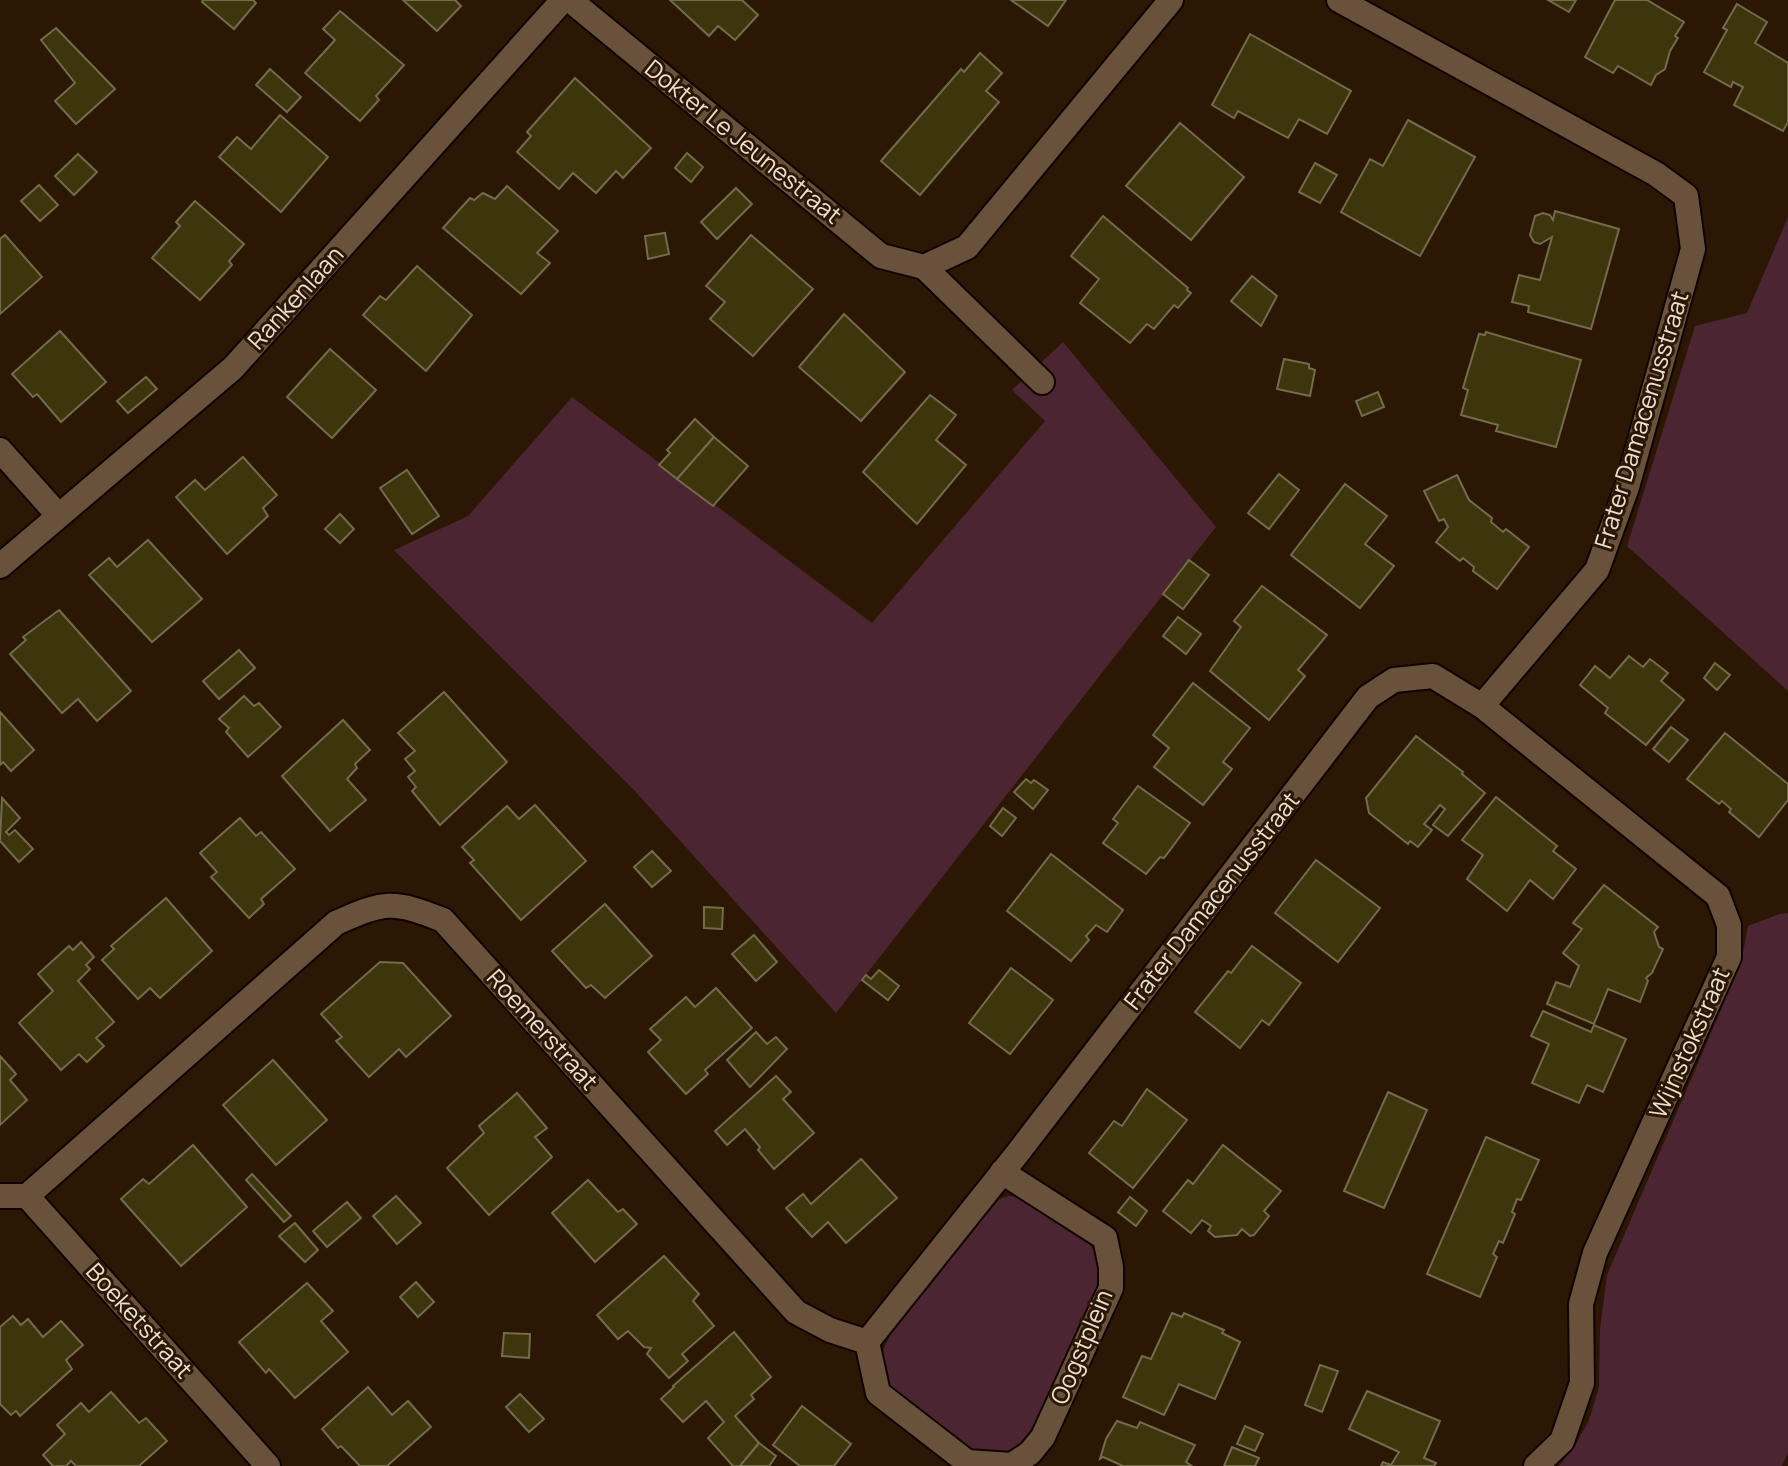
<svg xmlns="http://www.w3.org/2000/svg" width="1788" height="1466" viewBox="0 0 1788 1466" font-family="Manrope,sans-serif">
<rect width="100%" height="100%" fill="#2b1703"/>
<!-- green -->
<g fill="#4b2531">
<polygon points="1788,217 1788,691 1627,546 1695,326 1747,313"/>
<polygon points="1063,342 1216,527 836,1013 633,789 394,550 468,516 572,397 872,623 1045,421 1012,390"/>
<polygon points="1788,913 1788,1453 1782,1466 1559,1466 1575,1446 1589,1420 1599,1387 1600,1329 1607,1275 1741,963 1748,926 1779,914"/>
<path d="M 1009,1196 L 1031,1197 L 1089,1243 L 1097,1256 L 1100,1268 L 1098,1287 L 1034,1434 C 1024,1448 1008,1459 988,1458 C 973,1456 899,1400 890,1387 C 884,1379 880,1368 881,1358 C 884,1330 965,1238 987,1210 L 997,1200 Z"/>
</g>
<!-- building -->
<g fill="#3e350c" stroke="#726b4c" stroke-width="2">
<polygon points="203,0 253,0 256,3 234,29 202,2"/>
<polygon points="403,0 455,0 461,6 437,31"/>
<polygon points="670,0 742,0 758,15 735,40 718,26 709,36"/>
<polygon points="1011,0 1066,0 1048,26"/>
<polygon points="1548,0 1576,0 1569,12"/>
<polygon points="1615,0 1647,0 1684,22 1675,36 1678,38 1670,51 1665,69 1656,75 1651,85 1618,66 1613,73 1585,57"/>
<polygon points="1737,4 1767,22 1755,43 1788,63 1788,122 1783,131 1734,105 1743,87 1733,82 1731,87 1704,72 1727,30 1723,28"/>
<polygon points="340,11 404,65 376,96 379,100 360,121 305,73 335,40 323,29"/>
<polygon points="56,28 115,89 76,124 55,101 75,83 41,40"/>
<polygon points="1250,34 1351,91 1327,134 1299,119 1288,138 1238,111 1234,118 1212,105"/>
<polygon points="980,53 1002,73 986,91 999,102 920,195 881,161 961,69 964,72"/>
<polygon points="270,69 301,97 287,112 256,85"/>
<polygon points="575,78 651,148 623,178 616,171 596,193 573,173 559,189 517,152 531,136 527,132"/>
<polygon points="280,115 328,157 281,212 219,157 237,137 251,149"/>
<polygon points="1408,120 1475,157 1420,256 1341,212 1370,159 1383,166"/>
<polygon points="1180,123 1244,177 1191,240 1126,186"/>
<polygon points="687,153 703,167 691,182 675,168"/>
<polygon points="78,154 97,172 74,195 55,176"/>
<polygon points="1315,163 1337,175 1320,203 1299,192"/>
<polygon points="39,185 58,205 40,221 21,201"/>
<polygon points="507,186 558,231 537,253 550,263 521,294 443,228 470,198 474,200 483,193 495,199"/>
<polygon points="736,188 752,204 717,239 701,222"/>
<polygon points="195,201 244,244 229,261 232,265 200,300 152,258 180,226 176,222"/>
<polygon points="1555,211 1619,229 1591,329 1528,312 1529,306 1512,302 1519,275 1540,280 1552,237 1540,244 1534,242 1530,235 1535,216 1543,213 1550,215 1553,220"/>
<polygon points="1103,216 1188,288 1187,290 1191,293 1178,308 1174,305 1154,329 1147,324 1130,343 1080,303 1099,279 1071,256"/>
<polygon points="665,233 669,254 648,259 645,236"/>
<polygon points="5,235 42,277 0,314 0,239"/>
<polygon points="751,235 813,289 753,356 710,319 725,302 706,286"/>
<polygon points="417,266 472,315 426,371 363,315 380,296 386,300"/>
<polygon points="1252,276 1277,296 1261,326 1231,301"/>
<polygon points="844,314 905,372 861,421 799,367"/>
<polygon points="60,331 106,382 61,422 37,394 33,397 12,374"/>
<polygon points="1486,332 1581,360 1556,447 1496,431 1498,425 1461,415 1468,390 1463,388 1479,334 1485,335"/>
<polygon points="330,349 376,390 332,438 287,397"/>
<polygon points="1284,359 1309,364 1309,368 1315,370 1310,396 1277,389"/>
<polygon points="146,377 157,389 128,413 117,401"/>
<polygon points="1378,392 1384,407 1362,416 1356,401"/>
<polygon points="930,395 956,415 936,440 966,465 917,524 863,472"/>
<polygon points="695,419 714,437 677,479 659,465 670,453 667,450"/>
<polygon points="714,437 748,466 713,506 677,479"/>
<polygon points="243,457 277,495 263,508 268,516 227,554 176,497 195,480 205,490"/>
<polygon points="407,470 439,516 412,534 380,488"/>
<polygon points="1279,474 1299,490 1269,529 1248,513"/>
<polygon points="1457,475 1469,500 1492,518 1491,522 1503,532 1506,529 1529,547 1497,589 1473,571 1474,567 1463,558 1460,561 1436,542 1448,527 1444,519 1439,521 1424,491"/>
<polygon points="1345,484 1387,516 1365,544 1394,566 1360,608 1291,555"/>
<polygon points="340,514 354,529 340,543 325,529"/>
<polygon points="148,540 202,599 152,642 89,575 109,558 117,567"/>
<polygon points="1189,560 1209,575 1183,609 1163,594"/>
<polygon points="1262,586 1327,635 1298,670 1305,676 1269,720 1210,671 1241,627 1234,621"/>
<polygon points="59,610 131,691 97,721 78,699 62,713 10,654 26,640 23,637"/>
<polygon points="1178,617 1201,634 1186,654 1163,636"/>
<polygon points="239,650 255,668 219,699 203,681"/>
<polygon points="1629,656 1643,667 1650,659 1668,673 1661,681 1684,700 1646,745 1605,713 1608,708 1580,685 1595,666 1610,678"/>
<polygon points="1715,663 1730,675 1717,690 1704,678"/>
<polygon points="1193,683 1250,728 1223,762 1232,769 1203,805 1154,767 1169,748 1153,735"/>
<polygon points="444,692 507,762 440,825 412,791 416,787 408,777 415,771 405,759 415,751 398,733"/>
<polygon points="244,696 254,706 259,703 281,727 248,757 226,732 229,728 219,719"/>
<polygon points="0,712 34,750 11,771 3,762 0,765"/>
<polygon points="343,720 370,750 355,764 357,768 347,779 366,800 330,831 282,776"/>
<polygon points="1671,727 1688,740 1669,762 1653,749"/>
<polygon points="1725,733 1788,784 1788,800 1759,837 1729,812 1731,809 1722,801 1719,804 1687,779"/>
<polygon points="1416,736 1463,772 1462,774 1485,793 1448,836 1433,825 1445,809 1440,805 1424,824 1432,830 1418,847 1410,841 1408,844 1369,813 1366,798"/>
<polygon points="1026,779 1031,783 1034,780 1048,790 1033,809 1014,792"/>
<polygon points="1138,786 1190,823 1164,858 1160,857 1146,874 1103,843 1118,823 1113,819"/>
<polygon points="1496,797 1557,846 1553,851 1576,869 1553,899 1530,880 1507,911 1467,879 1483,855 1462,840"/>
<polygon points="2,798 20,818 6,832 9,835 15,830 33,849 19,862 0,841"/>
<polygon points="535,805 586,861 521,920 470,863 474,860 462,847 507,806 519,819"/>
<polygon points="1003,808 1016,818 1002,836 990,826"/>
<polygon points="240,818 256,836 261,832 295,869 261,899 264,904 249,918 211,877 217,872 200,853"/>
<polygon points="652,851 671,871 652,887 634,867"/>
<polygon points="1051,854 1123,910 1107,932 1096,925 1086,936 1089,940 1071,961 1007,911"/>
<polygon points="1316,860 1380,908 1338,962 1275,913"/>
<polygon points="1604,885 1658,927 1654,932 1659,947 1663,949 1652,973 1646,978 1648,981 1640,1002 1608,989 1594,1024 1547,1004 1556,982 1570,987 1579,966 1563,953 1582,929 1573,923"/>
<polygon points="166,898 212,951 160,998 150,988 138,999 102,960 114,949 111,946"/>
<polygon points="605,904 652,956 605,998 591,985 586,988 552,951"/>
<polygon points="704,907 723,908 722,929 704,928"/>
<polygon points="754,935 777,962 756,981 732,954"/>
<polygon points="81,942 94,957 86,965 90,969 78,981 114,1022 96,1038 104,1046 87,1062 79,1054 61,1070 19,1023 53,991 38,974 69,946 73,950"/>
<polygon points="1252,946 1301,983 1269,1025 1262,1020 1240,1048 1195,1012 1228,971 1231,973"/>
<polygon points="380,962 403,963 451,1016 406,1057 399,1049 369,1077 336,1041 342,1037 321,1014"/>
<polygon points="1011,968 1053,1000 1010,1054 969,1023"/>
<polygon points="879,970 899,986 888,1000 862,980 866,975 871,979"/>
<polygon points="716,988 752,1028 705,1070 708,1074 686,1094 648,1052 661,1040 650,1029 686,997 695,1007"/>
<polygon points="1543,1011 1591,1032 1594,1025 1626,1039 1603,1092 1587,1085 1579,1103 1532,1083 1549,1044 1531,1036"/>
<polygon points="756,1032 767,1044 776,1037 787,1049 750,1087 727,1060"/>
<polygon points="0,1056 16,1074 10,1080 27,1100 0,1125"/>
<polygon points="273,1060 327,1120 276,1165 223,1105"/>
<polygon points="776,1076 791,1092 783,1099 814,1133 774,1169 758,1150 760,1147 745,1129 727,1145 715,1131"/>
<polygon points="1147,1089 1187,1120 1133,1188 1089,1153 1114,1121 1122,1126"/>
<polygon points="1388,1092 1427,1110 1384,1208 1344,1191"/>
<polygon points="517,1093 547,1128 535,1137 552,1157 489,1215 447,1168 484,1133 479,1126"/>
<polygon points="1486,1137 1539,1160 1521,1200 1517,1199 1512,1212 1515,1214 1503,1243 1499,1241 1493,1254 1497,1257 1480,1297 1427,1274"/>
<polygon points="193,1145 247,1207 181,1266 121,1199 143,1179 149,1184"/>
<polygon points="1223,1145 1281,1191 1264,1211 1269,1216 1254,1235 1250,1236 1242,1229 1237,1235 1215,1237 1208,1231 1211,1226 1202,1220 1191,1233 1163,1211 1188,1180 1193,1184"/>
<polygon points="861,1159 897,1198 846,1243 828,1222 812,1237 786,1208 803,1194 811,1204"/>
<polygon points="252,1174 291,1216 284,1222 246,1180"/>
<polygon points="588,1180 618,1212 623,1209 637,1224 595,1262 552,1213"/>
<polygon points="396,1196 421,1223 397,1244 373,1216"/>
<polygon points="1130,1197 1147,1211 1136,1226 1118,1212"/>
<polygon points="347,1202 361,1218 327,1247 313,1231"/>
<polygon points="295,1223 318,1250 305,1262 279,1236"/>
<polygon points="664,1256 699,1294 693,1301 714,1326 682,1354 688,1361 669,1378 647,1354 651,1348 644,1347 628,1331 618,1339 597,1315"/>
<polygon points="416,1282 434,1302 418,1317 400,1297"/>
<polygon points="307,1283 333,1311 321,1321 348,1352 295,1398 269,1369 266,1373 239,1342"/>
<polygon points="1172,1313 1182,1317 1184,1313 1224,1330 1222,1333 1240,1342 1215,1399 1179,1384 1164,1415 1123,1397 1142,1356 1151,1359"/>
<polygon points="13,1316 21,1325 28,1319 43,1337 61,1321 83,1345 66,1360 72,1369 20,1416 16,1411 11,1415 0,1404 0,1327"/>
<polygon points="734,1332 771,1377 751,1395 754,1399 735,1416 759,1443 740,1466 733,1466 708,1438 724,1422 706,1401 683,1422 661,1399 674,1387 673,1386"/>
<polygon points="504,1333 530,1334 529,1358 502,1356"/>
<polygon points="1320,1365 1338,1371 1322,1412 1305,1405"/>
<polygon points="368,1387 392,1415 408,1401 431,1427 387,1466 360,1466 341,1446 338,1448 322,1429"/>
<polygon points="1367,1391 1440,1421 1424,1458 1436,1463 1434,1466 1381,1466 1383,1462 1391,1465 1399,1452 1349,1429"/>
<polygon points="111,1392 139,1423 146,1418 167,1441 139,1466 76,1466 71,1461 66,1466 53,1466 43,1455 65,1434 57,1425 81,1403 89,1412"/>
<polygon points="520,1394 544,1419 529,1432 506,1407"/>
<polygon points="802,1406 851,1444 834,1466 800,1466 773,1445"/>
<polygon points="1117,1421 1137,1428 1140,1422 1195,1445 1186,1462 1192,1466 1123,1466 1103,1457 1100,1459 1106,1439"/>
<polygon points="1245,1426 1263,1434 1255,1451 1237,1444"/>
<polygon points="759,1443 776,1456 769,1466 740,1466"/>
<polygon points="1232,1447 1259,1458 1255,1466 1224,1466"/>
</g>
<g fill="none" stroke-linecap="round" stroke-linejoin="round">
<defs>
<g id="minor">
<polyline points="570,0 881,256 924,267 967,247 1171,0"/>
<polyline points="1339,0 1656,174 1686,196 1693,249 1627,487 1597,570 1482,706"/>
<polyline points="924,267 1042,382"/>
<polyline points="0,450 58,515"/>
<polyline points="0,566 233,368 563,0"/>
<polyline points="0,1196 27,1196 268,1466"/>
<path d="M 27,1196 L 336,923 C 385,901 393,900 443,920 L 796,1312 L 830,1330 L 867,1342"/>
<polyline points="867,1342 1017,1154 1368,697 1394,680 1433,676 1482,706 1718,896 1729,925 1729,957 1595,1253 1581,1304 1582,1383 1562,1441 1536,1466"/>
<polyline points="867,1342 878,1393 967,1462 1012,1465 1030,1453 1043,1437 1111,1288 1111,1267 1105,1238 1002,1172"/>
</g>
</defs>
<!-- minor casing -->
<use href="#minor" stroke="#120300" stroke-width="28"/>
<!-- minor -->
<use href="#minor" stroke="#69523c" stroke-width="24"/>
</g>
<g text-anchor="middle" stroke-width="6" stroke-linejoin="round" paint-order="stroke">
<!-- street labels -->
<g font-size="24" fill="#ecdfd2" stroke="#2b1703">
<text transform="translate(743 142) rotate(39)" y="8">Dokter Le Jeunestraat</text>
<text transform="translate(296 298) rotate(-48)" y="8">Rankenlaan</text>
<text transform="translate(1642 420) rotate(-73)" y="8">Frater Damacenusstraat</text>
<text transform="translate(1212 901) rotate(-52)" y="8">Frater Damacenusstraat</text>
<text transform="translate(542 1030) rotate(48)" y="8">Roemerstraat</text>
<text transform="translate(1690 1043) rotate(-66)" y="8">Wijnstokstraat</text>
<text transform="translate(139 1321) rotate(48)" y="8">Boeketstraat</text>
<text transform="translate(1082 1347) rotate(-67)" y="8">Oogstplein</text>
</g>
</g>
</svg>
